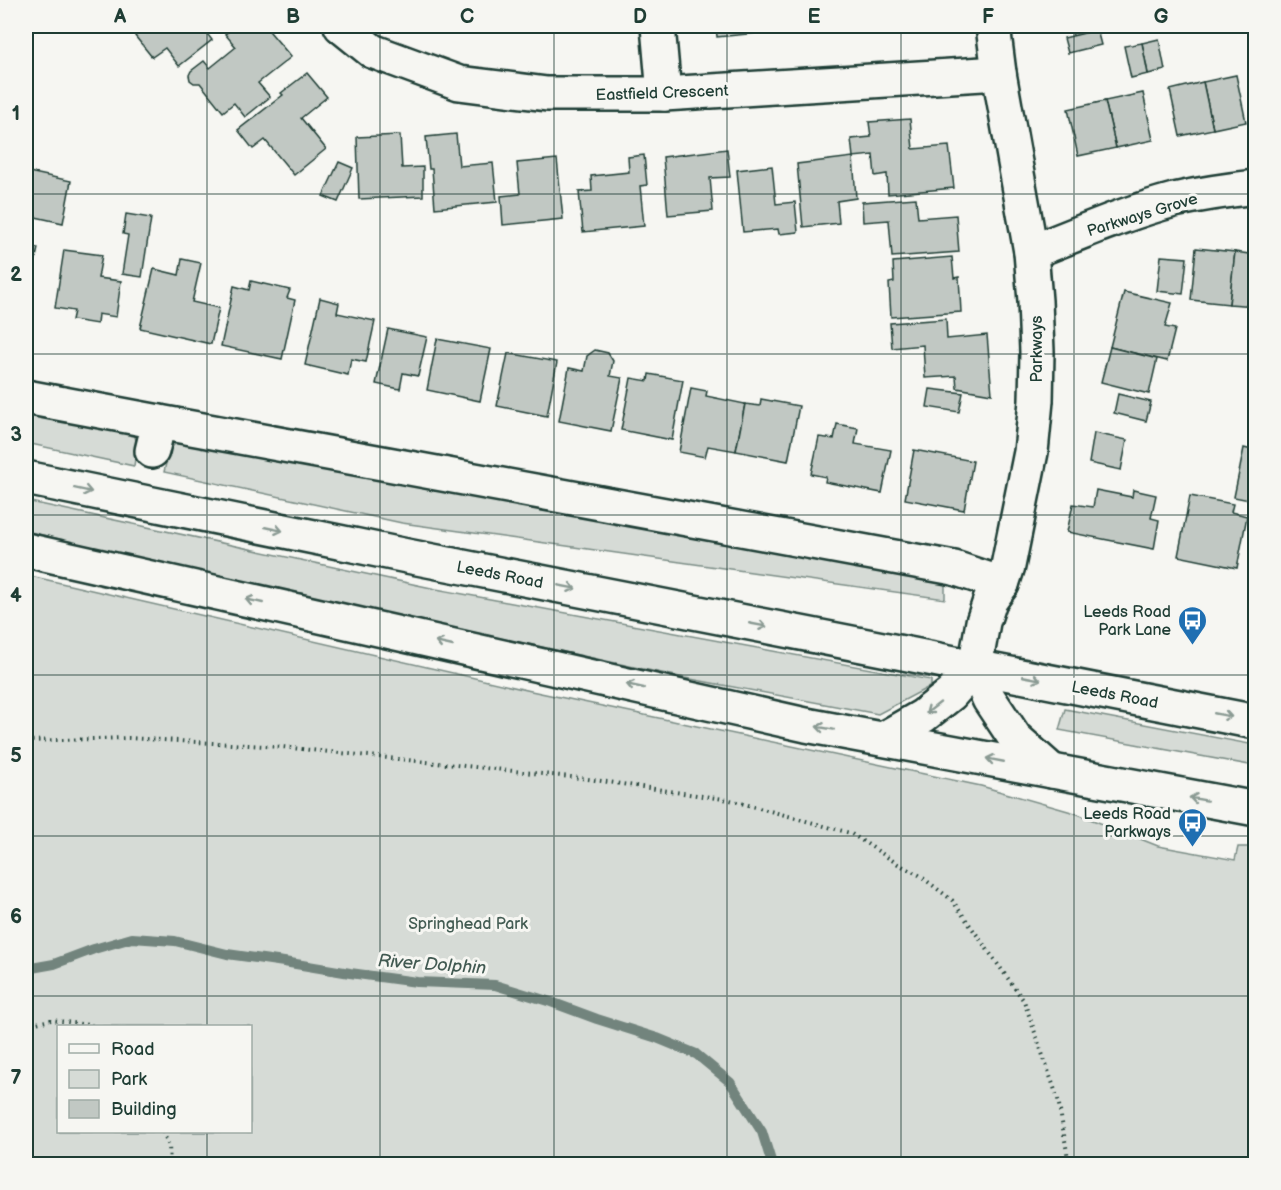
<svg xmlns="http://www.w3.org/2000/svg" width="1281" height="1190" viewBox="0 0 1281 1190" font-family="'Balsamiq Sans',sans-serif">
<rect width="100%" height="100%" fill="#f6f6f2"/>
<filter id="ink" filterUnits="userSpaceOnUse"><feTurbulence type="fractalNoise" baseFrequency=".0167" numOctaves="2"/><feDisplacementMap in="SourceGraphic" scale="12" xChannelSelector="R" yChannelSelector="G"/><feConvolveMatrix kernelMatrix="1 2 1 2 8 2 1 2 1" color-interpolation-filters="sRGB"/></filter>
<g filter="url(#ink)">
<!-- green -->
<g fill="#d6dbd6" stroke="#7a8c85" stroke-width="1.5" fill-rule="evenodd">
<polygon points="26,406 134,433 137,444 134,466 26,443"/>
<polygon points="177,442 718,538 945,584 945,599 402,523 164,472 169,450"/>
<polygon points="26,501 436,589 931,680 931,686 878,714 685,678 204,574 26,531"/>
<path d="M 26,575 L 531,691 L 981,786 L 1075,813 L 1158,846 L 1235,860 L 1238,847 L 1255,847 L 1255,1164 L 26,1164 ZM 250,1026 L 250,1132 L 58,1132 L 58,1026 Z"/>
<polygon points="1065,709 1255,745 1255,766 1059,730"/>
</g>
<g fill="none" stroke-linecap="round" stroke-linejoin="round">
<!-- stream -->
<polyline stroke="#72847d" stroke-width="10" points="26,969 54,964 94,949 132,938 175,941 227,954 284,962 350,973 417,982 495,985 551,1002 597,1019 657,1038 696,1054 730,1082 762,1132 772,1164"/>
</g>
<!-- building -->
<g fill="#c1c8c3" stroke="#1f3d34" stroke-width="1.5">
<polygon points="147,26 201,26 212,40 179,66 165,48 152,57 135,36"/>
<polygon points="236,26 265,26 291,57 258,83 270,97 245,117 234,103 223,112 200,83 194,83 190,80 189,75 191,71 204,61 210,68 236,47 225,34"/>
<polygon points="716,26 789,26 789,30 717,37"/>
<polygon points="813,26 836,26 836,27 813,30"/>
<polygon points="1071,26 1113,26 1073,36"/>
<polygon points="1097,30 1101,45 1068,53 1064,38"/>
<polygon points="1159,39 1165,70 1148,74 1142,43"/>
<polygon points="1142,43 1148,74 1131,78 1124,46"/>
<polygon points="307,73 327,97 301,118 326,149 294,175 265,140 253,149 238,130 283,95 281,93"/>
<polygon points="1236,75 1246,122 1213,129 1203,82"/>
<polygon points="1203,82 1213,129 1180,136 1170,90"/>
<polygon points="1143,93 1153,140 1116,148 1105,101"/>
<polygon points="1105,101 1116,148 1078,156 1068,109"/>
<polygon points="910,119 913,149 949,146 954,188 888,194 887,174 875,176 873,155 853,157 851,139 871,137 869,122"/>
<polygon points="456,134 459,166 493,163 497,202 435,208 432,169 429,169 426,137"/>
<polygon points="400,135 402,168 423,167 423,196 359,199 357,137"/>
<polygon points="727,149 730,177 710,178 713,211 668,215 663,157"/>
<polygon points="644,155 647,185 640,186 644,226 583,232 579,192 592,191 591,176 629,172 628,157"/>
<polygon points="853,157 856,198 837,201 839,223 803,227 797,164"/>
<polygon points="557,159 563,219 503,225 501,196 520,194 517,163"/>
<polygon points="339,162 353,168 338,202 323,196"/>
<polygon points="772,166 776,204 795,202 798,232 779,234 778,229 743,232 737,170"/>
<polygon points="29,172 71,181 63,223 26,215 26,189"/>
<polygon points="916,198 918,218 956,215 959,252 892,257 889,220 863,222 862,202"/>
<polygon points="126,214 151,218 142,277 122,274 128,235 123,234"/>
<polygon points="26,246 38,248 28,296 26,295"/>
<polygon points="1196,248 1235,252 1229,304 1191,300"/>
<polygon points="64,250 102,255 98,278 121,281 116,317 98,314 97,324 72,320 74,311 55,308"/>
<polygon points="1235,252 1256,255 1256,306 1229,304"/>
<polygon points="1161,256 1187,258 1183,294 1157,291"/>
<polygon points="952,257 954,278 959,277 961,312 891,317 889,283 894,282 893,262"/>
<polygon points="182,259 201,263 192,302 219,308 211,344 140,328 154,269 179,275"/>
<polygon points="251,281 290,290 287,298 295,300 282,359 221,346 234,286 249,290"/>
<polygon points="1124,292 1172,303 1165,327 1175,329 1167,361 1110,347"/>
<polygon points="320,298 339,303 337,313 375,321 366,362 351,359 348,375 305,365"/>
<polygon points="946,319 947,339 987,335 992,394 957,388 956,376 925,378 923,345 892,348 890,323"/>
<polygon points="388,329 427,337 418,376 403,373 400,389 376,384"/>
<polygon points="437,339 491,349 480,401 427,390"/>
<polygon points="1110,347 1157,359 1149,394 1101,382"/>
<polygon points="595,350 608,353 613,361 610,376 622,378 611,431 559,421 569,368 584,371 587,356"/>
<polygon points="508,353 557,362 547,416 497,406"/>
<polygon points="649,374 683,380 672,440 621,430 631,378 648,381"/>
<polygon points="691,388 707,391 706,396 745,404 736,451 708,446 705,457 679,452"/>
<polygon points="930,389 963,393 959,412 927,407"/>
<polygon points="1118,394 1151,402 1146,421 1114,413"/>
<polygon points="761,399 799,406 788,461 736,451 745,404 760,406"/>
<polygon points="837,424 858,428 855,444 891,450 882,493 825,482 826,477 811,474 819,437 834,439"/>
<polygon points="1094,433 1127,440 1121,470 1089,463"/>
<polygon points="1244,448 1256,451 1256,494 1254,501 1234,497"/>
<polygon points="914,450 973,461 964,510 905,499"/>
<polygon points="1096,490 1132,497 1133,490 1156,495 1151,518 1159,520 1154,549 1067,532 1073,504 1093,507"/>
<polygon points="1190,496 1233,504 1231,512 1247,516 1237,568 1178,556"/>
</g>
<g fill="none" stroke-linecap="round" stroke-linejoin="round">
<defs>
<g id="minor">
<polyline points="341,26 372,51 459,83 547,94 664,94 999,73"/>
<polyline points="658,26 664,94"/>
<path d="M 1031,252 C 1078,234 1125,213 1174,200 C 1201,194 1228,190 1256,187"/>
<polyline points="26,397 159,422 152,451"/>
<polyline points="159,422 954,568 1002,584"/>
<polyline points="975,667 983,622 990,601 1002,584 1008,566 1031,452 1036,401 1037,352 1035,301 1031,252 999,73 993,26"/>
<polyline points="975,667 989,699 1015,738 1052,771"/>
<polyline points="883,739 923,716 951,694 975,667"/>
</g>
<g id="major">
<polyline points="26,478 407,556 1256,722"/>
<polyline points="26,550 806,725 1256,809"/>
</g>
</defs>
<!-- minor casing -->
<use href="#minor" stroke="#1f3d34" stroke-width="38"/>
<!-- major casing -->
<use href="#major" stroke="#1f3d34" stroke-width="38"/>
<!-- path -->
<g stroke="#1f3d34" stroke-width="4" stroke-dasharray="1.5 4.5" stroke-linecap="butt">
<polyline points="26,741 128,738 282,747 581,778 730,800 850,833 898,864 919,875 952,900 1024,1001 1058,1099 1069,1164"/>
<polyline points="26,1025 51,1020 96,1026"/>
<polyline points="163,1132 169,1146 170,1164"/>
</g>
<!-- minor -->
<use href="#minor" stroke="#f6f6f2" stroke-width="33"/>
<!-- major -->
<use href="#major" stroke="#f6f6f2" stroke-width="33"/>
</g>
<!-- one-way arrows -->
<defs><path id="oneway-shaft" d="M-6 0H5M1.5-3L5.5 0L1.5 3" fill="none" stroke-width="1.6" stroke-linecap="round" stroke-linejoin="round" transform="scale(1.5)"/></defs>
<g stroke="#8a9a93">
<use href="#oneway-shaft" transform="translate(83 490) rotate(12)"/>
<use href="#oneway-shaft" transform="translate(274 529) rotate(12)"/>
<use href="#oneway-shaft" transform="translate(567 587) rotate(11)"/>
<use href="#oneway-shaft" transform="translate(254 601) rotate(-167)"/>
<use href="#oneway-shaft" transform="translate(758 625) rotate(11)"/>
<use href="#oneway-shaft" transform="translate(444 644) rotate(-167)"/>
<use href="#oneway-shaft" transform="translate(1032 678) rotate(11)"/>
<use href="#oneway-shaft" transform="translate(635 686) rotate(-167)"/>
<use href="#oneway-shaft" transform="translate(933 708) rotate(142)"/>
<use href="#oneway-shaft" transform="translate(1223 715) rotate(11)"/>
<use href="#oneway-shaft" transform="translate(825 728) rotate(-170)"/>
<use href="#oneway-shaft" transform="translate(995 760) rotate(-169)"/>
<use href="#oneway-shaft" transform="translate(1198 799) rotate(-170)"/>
</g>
</g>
<!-- grid -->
<path fill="none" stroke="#1f3d34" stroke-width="1.5" stroke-opacity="0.55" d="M 207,26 L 207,1026M 380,26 L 380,1164M 554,26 L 554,1164M 727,26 L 727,1164M 901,26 L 901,1164M 1074,26 L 1074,1164M 26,194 L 1256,194M 26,354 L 1256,354M 26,515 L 1256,515M 26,675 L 1256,675M 26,836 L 1256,836M 26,996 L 1256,996M 207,1132 L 207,1164"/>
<!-- icons -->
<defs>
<symbol id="bus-pin" viewBox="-11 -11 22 30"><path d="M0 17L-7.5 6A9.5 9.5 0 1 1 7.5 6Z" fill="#1f6fb2" stroke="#f6f6f2"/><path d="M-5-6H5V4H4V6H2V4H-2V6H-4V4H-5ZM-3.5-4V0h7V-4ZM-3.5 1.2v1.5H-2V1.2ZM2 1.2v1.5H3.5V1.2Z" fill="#fff"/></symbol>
</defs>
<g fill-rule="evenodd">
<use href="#bus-pin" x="1176" y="604" width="33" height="45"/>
<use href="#bus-pin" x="1176" y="806" width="33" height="45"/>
</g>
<g text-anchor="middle" stroke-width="6" stroke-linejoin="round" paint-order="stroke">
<!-- street labels -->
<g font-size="16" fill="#1f3d34" stroke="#f6f6f2">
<text transform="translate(662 92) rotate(-2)" y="6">Eastfield Crescent</text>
<text transform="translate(1142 214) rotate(-17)" y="6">Parkways Grove</text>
<text transform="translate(1036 349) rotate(-90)" y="6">Parkways</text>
<text transform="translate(500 574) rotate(11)" y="6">Leeds Road</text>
<text transform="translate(1115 694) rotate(11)" y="6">Leeds Road</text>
</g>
<!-- poi labels -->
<g font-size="16" fill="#1f3d34" stroke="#f6f6f2" text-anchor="end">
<text x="1171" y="617">Leeds Road<tspan x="1171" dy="18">Park Lane</tspan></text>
<text x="1171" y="819">Leeds Road<tspan x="1171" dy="18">Parkways</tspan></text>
</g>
<!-- park labels -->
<g font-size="16" fill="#445d54" stroke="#f6f6f2">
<text x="468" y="929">Springhead Park</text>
</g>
<!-- water labels -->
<g font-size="18" font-style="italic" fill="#425a52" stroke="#f6f6f2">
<text transform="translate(432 964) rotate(4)" y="6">River Dolphin</text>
</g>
</g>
<!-- margin -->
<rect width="1281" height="1190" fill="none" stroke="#f6f6f2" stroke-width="66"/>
<!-- legend -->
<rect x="57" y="1025" width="195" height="108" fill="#f6f6f2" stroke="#a0aca6" stroke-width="1.5"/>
<rect x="69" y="1044" width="30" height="9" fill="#f6f6f2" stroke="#a0aca6" stroke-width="1.5"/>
<text x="111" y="1055" font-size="18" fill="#1f3d34">Road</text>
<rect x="69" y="1070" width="30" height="18" fill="#d6dbd6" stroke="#a0aca6" stroke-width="1.5"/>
<text x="111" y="1085" font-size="18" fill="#1f3d34">Park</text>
<rect x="69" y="1100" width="30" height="18" fill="#c1c8c3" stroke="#a0aca6" stroke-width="1.5"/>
<text x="111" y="1115" font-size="18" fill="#1f3d34">Building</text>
<rect x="33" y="33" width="1215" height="1124" fill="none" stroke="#1f3d34" stroke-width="2"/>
<g font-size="20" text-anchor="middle" font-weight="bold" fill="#1f3d34">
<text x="120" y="23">A</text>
<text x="293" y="23">B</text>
<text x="467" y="23">C</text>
<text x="640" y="23">D</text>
<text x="814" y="23">E</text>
<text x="988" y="23">F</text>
<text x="1161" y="23">G</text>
<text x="16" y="120">1</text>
<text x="16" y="281">2</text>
<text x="16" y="441">3</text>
<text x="16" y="602">4</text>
<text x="16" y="762">5</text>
<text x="16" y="923">6</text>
<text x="16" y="1084">7</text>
</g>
</svg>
